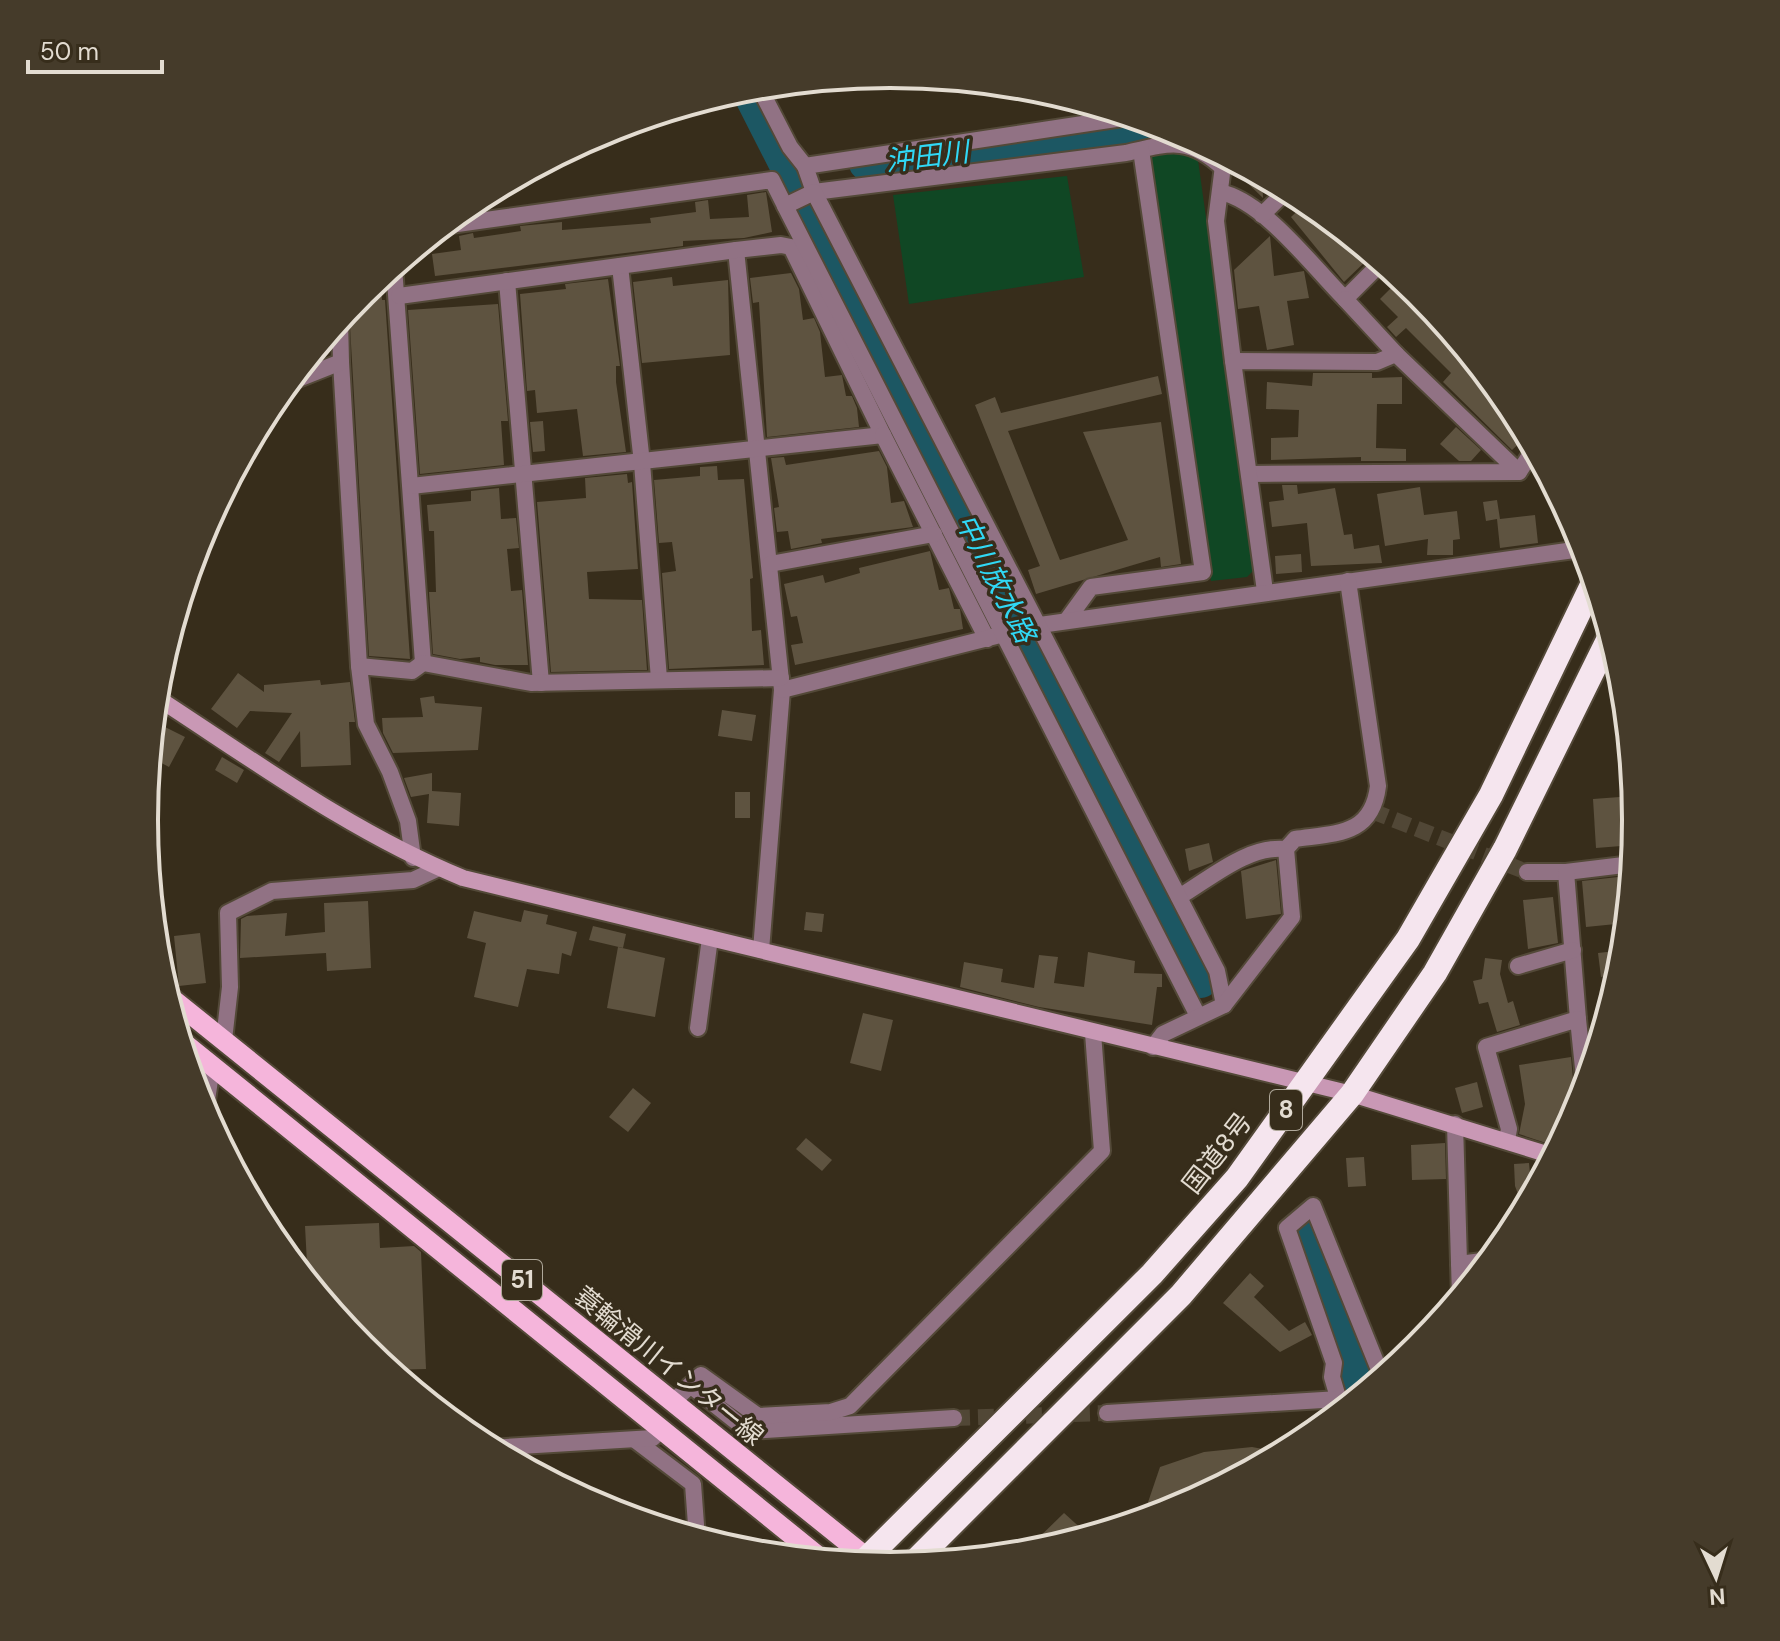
<svg xmlns="http://www.w3.org/2000/svg" width="1780" height="1641" viewBox="0 0 1780 1641" font-family="'DM Sans','Noto Sans JP',sans-serif">
<rect width="100%" height="100%" fill="#372d1b"/>
<!-- green -->
<g fill="#104724">
<polygon points="1172,149 1197,153 1255,569 1247,577 1211,581 1149,170 1152,153"/>
<polygon points="1067,176 1084,277 909,304 893,195"/>
</g>
<g fill="none" stroke-linecap="round" stroke-linejoin="round">
<!-- river -->
<g stroke="#1c5763" stroke-width="32">
<polyline points="746,88 1201,982"/>
<polyline points="865,164 1159,126"/>
<polyline points="1305,1229 1364,1393"/>
</g>
</g>
<!-- building -->
<g fill="#5e5340">
<polygon points="1235,162 1262,177 1263,198 1234,170"/>
<polygon points="766,192 772,232 744,238 683,241 683,246 435,276 432,254 461,250 459,236 473,233 474,238 521,231 520,226 562,222 562,230 651,223 650,218 696,212 695,202 708,200 710,219 749,217 747,195"/>
<polygon points="1307,202 1368,259 1344,282 1291,217"/>
<polygon points="1270,236 1274,276 1304,271 1309,298 1287,301 1294,345 1267,350 1259,306 1238,309 1234,270"/>
<polygon points="791,273 799,289 803,320 814,318 820,332 825,377 842,375 846,396 852,396 857,408 859,427 767,437 759,302 753,303 750,278"/>
<polygon points="672,277 673,286 728,280 730,355 642,363 633,282"/>
<polygon points="380,278 382,300 385,300 410,659 369,656 349,309"/>
<polygon points="608,279 620,366 616,366 616,382 626,452 583,456 577,409 537,413 535,390 527,391 520,294 566,289 565,284"/>
<polygon points="1400,279 1447,329 1461,346 1458,348 1511,406 1527,436 1512,450 1443,382 1451,373 1406,328 1396,337 1387,327 1398,317 1380,299"/>
<polygon points="498,304 508,421 501,421 504,465 420,474 408,310"/>
<polygon points="1313,373 1372,373 1372,378 1402,377 1402,404 1377,404 1376,448 1406,449 1406,461 1361,461 1361,457 1271,460 1271,438 1298,437 1299,410 1266,409 1267,382 1312,386"/>
<polygon points="1158,376 1162,394 1008,431 1060,560 1128,540 1083,432 1161,422 1181,564 1161,567 1160,557 1036,594 1028,570 1040,566 975,405 995,397 1001,413"/>
<polygon points="543,421 545,451 533,452 530,422"/>
<polygon points="1456,427 1481,450 1471,461 1459,461 1440,444"/>
<polygon points="879,451 887,467 891,503 904,501 913,527 821,539 822,543 791,549 788,531 777,532 774,508 779,507 771,458 784,457 786,465"/>
<polygon points="717,466 718,480 744,479 753,578 750,579 752,631 761,630 764,665 669,669 662,573 676,571 672,542 659,543 654,480 700,476 700,467"/>
<polygon points="627,474 628,483 632,482 638,569 587,572 589,599 642,600 647,670 551,672 537,502 586,498 585,478"/>
<polygon points="1282,485 1297,485 1298,494 1335,488 1344,535 1352,534 1354,549 1379,545 1382,563 1311,566 1307,523 1272,527 1269,502 1284,500"/>
<polygon points="1420,487 1424,515 1457,511 1460,539 1453,540 1453,555 1427,555 1428,539 1385,546 1377,494"/>
<polygon points="499,488 501,519 516,518 519,548 507,549 511,591 522,590 528,665 495,665 480,662 480,657 460,659 433,654 429,592 436,592 434,531 429,531 427,505 471,501 471,491"/>
<polygon points="1497,500 1500,519 1535,515 1538,543 1500,548 1497,519 1486,521 1483,502"/>
<polygon points="930,551 939,590 949,588 954,609 960,609 963,629 795,665 791,645 803,643 797,616 791,617 784,584 823,575 825,583 860,573 859,568"/>
<polygon points="1301,554 1302,572 1276,574 1275,556"/>
<polygon points="238,673 264,692 264,685 320,680 321,685 350,682 355,722 349,722 351,765 301,767 300,731 279,762 265,753 292,713 250,711 237,728 211,709"/>
<polygon points="434,696 435,703 482,707 478,750 393,753 383,733 382,718 423,717 420,698"/>
<polygon points="722,710 756,715 752,741 718,736"/>
<polygon points="153,721 185,737 169,767 150,757"/>
<polygon points="222,757 244,770 237,783 215,770"/>
<polygon points="432,773 432,791 461,793 459,826 427,823 429,794 411,797 404,778"/>
<rect x="735" y="792" width="15" height="26"/>
<polygon points="1633,796 1634,845 1596,848 1593,799"/>
<polygon points="1209,843 1213,862 1189,871 1185,849"/>
<polygon points="1276,860 1281,914 1246,919 1241,871"/>
<polygon points="1618,877 1619,880 1631,879 1626,923 1586,927 1582,881"/>
<polygon points="1553,897 1558,943 1528,949 1523,900"/>
<polygon points="368,901 371,968 327,971 326,953 240,958 241,919 247,916 287,913 285,936 325,932 324,903"/>
<polygon points="524,910 548,915 546,924 577,932 571,956 562,953 559,974 527,969 518,1007 474,997 486,943 467,938 474,911 521,922"/>
<polygon points="806,912 824,914 822,932 804,930"/>
<polygon points="593,926 626,934 623,948 589,940"/>
<polygon points="200,933 206,983 179,986 174,936"/>
<polygon points="618,947 665,958 655,1017 607,1008"/>
<polygon points="1624,950 1620,974 1601,977 1598,953"/>
<polygon points="1088,952 1135,961 1134,973 1162,974 1162,987 1157,987 1152,1025 1039,1007 960,987 964,962 1003,969 1001,982 1034,988 1039,955 1058,957 1054,983 1084,987"/>
<polygon points="1485,958 1502,960 1500,974 1508,1003 1513,1001 1520,1025 1497,1032 1488,1002 1479,1004 1473,981 1482,979"/>
<polygon points="863,1013 893,1020 881,1071 850,1063"/>
<polygon points="1571,1057 1576,1113 1558,1147 1519,1134 1525,1104 1519,1065"/>
<polygon points="1477,1082 1483,1107 1462,1113 1455,1088"/>
<polygon points="633,1088 651,1103 628,1132 609,1117"/>
<polygon points="806,1138 832,1160 822,1171 796,1149"/>
<polygon points="1445,1143 1446,1179 1412,1180 1411,1145"/>
<polygon points="1364,1157 1366,1186 1348,1187 1346,1158"/>
<polygon points="1529,1163 1532,1196 1524,1210 1515,1186 1514,1164"/>
<polygon points="379,1223 380,1248 414,1246 421,1252 426,1369 389,1370 362,1348 308,1282 305,1226"/>
<polygon points="1250,1273 1264,1286 1254,1297 1289,1331 1305,1322 1312,1335 1280,1352 1223,1303"/>
<polygon points="1252,1447 1283,1453 1175,1510 1142,1520 1160,1467 1204,1452"/>
<polygon points="1064,1513 1085,1532 1078,1540 1022,1554"/>
</g>
<g fill="none" stroke-linecap="round" stroke-linejoin="round">
<!-- street-tunnel -->
<g stroke="#514736" stroke-width="16" stroke-dasharray="16 8" stroke-linecap="butt">
<polyline points="1372,811 1527,872"/>
<polyline points="954,1418 1107,1413"/>
</g>
<defs>
<g id="street">
<polyline points="759,87 790,147 805,166"/>
<path d="M 1129,117 L 805,166 L 814,192 L 1126,153 C 1169,143 1189,136 1223,168"/>
<polyline points="1224,158 1216,221 1233,361"/>
<path d="M 1220,192 C 1264,201 1313,267 1345,299 L 1381,263"/>
<polyline points="1262,215 1287,190"/>
<polyline points="443,226 772,180 785,206"/>
<polyline points="736,250 782,690 761,950"/>
<polyline points="620,266 642,463 659,679"/>
<polyline points="394,267 423,663"/>
<polyline points="507,281 541,683"/>
<polyline points="399,296 736,250 781,245 791,247 883,435 411,486"/>
<polyline points="341,362 359,666"/>
<polyline points="288,383 341,362 340,320"/>
<polyline points="883,435 987,639"/>
<polyline points="1519,472 1534,449"/>
<polyline points="1249,474 1519,472 1396,354"/>
<polyline points="770,564 934,534"/>
<polyline points="1265,591 1233,361 1377,362 1396,354 1345,299"/>
<polyline points="1067,620 1091,587 1203,572 1141,150"/>
<polyline points="782,690 1040,625 1574,550"/>
<polyline points="413,858 408,821 390,772 366,724 359,666 412,671 423,663 531,683 781,678"/>
<polyline points="1527,872 1566,872 1632,864"/>
<polyline points="1566,872 1578,1019"/>
<path d="M 1179,897 C 1211,878 1248,845 1286,849"/>
<polyline points="1518,966 1573,950"/>
<polyline points="1198,1016 785,206 814,192 1217,971 1224,1005"/>
<polyline points="698,1028 710,938"/>
<polyline points="224,1040 230,987 228,913 272,891 413,880 439,868"/>
<path d="M 1153,1047 L 1163,1034 L 1224,1005 L 1292,917 L 1286,849 L 1295,839 C 1336,833 1372,836 1378,786 L 1348,581"/>
<polyline points="199,1101 207,1100 212,1067"/>
<polyline points="1455,1124 1460,1297"/>
<polyline points="1507,1140 1509,1129 1486,1047 1578,1019 1585,1088"/>
<polyline points="1459,1264 1490,1260"/>
<polyline points="690,1385 748,1431 954,1418"/>
<polyline points="673,1402 701,1375 758,1416 831,1412 850,1406 1102,1151 1093,1033"/>
<polyline points="1342,1411 1332,1377 1334,1363 1287,1228 1313,1206 1382,1377"/>
<polyline points="1107,1413 1339,1399"/>
<polyline points="635,1440 693,1484 697,1538"/>
<polyline points="489,1448 653,1438 662,1428"/>
</g>
<path id="secondary" d="M 156,697 C 256,762 353,833 463,878 L 1352,1094 L 1553,1156"/>
<g id="primary">
<polyline points="166,994 877,1566"/>
<polyline points="180,1040 824,1561"/>
</g>
<g id="highway">
<polyline points="861,1564 1152,1274 1237,1178 1408,939 1491,795 1594,581"/>
<polyline points="911,1565 1181,1295 1352,1094 1435,973 1505,849 1610,636"/>
</g>
</defs>
<!-- street casing -->
<use href="#street" stroke="#534938" stroke-width="20"/>
<!-- secondary casing -->
<use href="#secondary" stroke="#534938" stroke-width="20"/>
<!-- primary casing -->
<use href="#primary" stroke="#534938" stroke-width="24"/>
<!-- highway casing -->
<use href="#highway" stroke="#534938" stroke-width="28"/>
<!-- street -->
<use href="#street" stroke="#917284" stroke-width="16"/>
<!-- secondary -->
<use href="#secondary" stroke="#c998b5" stroke-width="16"/>
<!-- primary -->
<use href="#primary" stroke="#f5b5db" stroke-width="20"/>
<!-- highway -->
<use href="#highway" stroke="#f5e5ee" stroke-width="24"/>
</g>
<g text-anchor="middle" stroke-width="7" stroke-linejoin="round" paint-order="stroke">
<!-- shield labels -->
<g fill="#372d1b" stroke="#afa89a" stroke-width="2">
<rect x="1270" y="1090" width="32" height="40" rx="6"/>
<rect x="502" y="1260" width="40" height="40" rx="6"/>
</g>
<g font-size="24" font-weight="bold" fill="#e3dcd1">
<text x="1286" y="1118">8</text>
<text x="522" y="1288">51</text>
</g>
<!-- street labels -->
<g font-size="26" fill="#e3dcd1" stroke="#372d1b">
<text transform="translate(1217 1153) rotate(-52)" y="9">国道8号</text>
<text transform="translate(669 1366) rotate(39)" y="9">蓑輪滑川インター線</text>
</g>
<!-- water labels -->
<g font-size="28" font-style="italic" fill="#30d8f5" stroke="#372d1b">
<text transform="translate(927 156) rotate(-7)" y="10">沖田川</text>
<text transform="translate(996 578) rotate(63)" y="10">中川放水路</text>
</g>
</g>
<!-- crop -->
<path d="M0 0H1780V1641H0ZM158 820a732 732 0 1 1 1464 0a732 732 0 1 1-1464 0Z" fill="#453b2a" fill-rule="evenodd"/>
<path fill="none" stroke="#e3dcd1" stroke-width="4" d="M158 820a732 732 0 1 1 1464 0a732 732 0 1 1-1464 0Z"/>
<!-- north arrow -->
<g transform="translate(1716 1577) rotate(176)" stroke="#372d1b" stroke-width="6" paint-order="stroke">
<path d="M0-6L14 30L0 20L-14 30Z" fill="#e3dcd1"/>
<text y="-12" font-size="22" font-weight="bold" text-anchor="middle" fill="#e3dcd1">N</text>
</g>
<!-- scale -->
<path d="M28 60v12h134v-12" fill="none" stroke="#e3dcd1" stroke-width="4"/>
<text x="40" y="60" font-size="24" fill="#e3dcd1" stroke="#372d1b" stroke-width="6" paint-order="stroke">50 m</text>
</svg>
